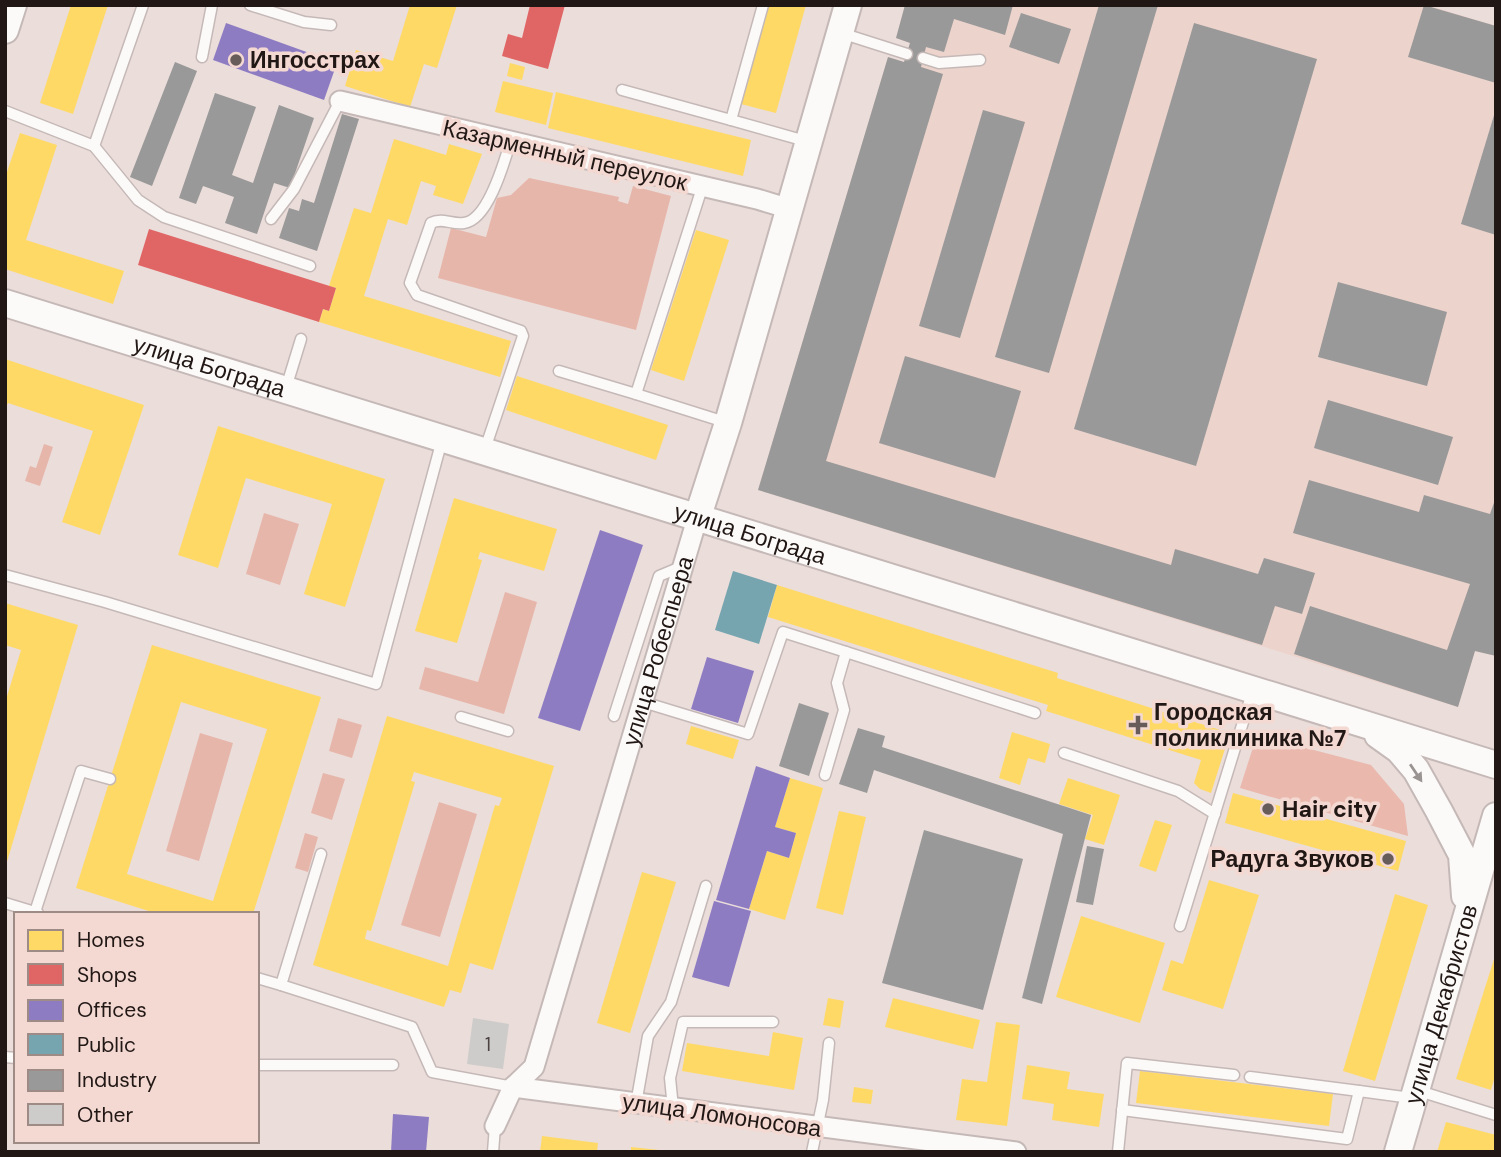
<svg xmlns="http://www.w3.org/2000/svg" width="1501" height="1157" viewBox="0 0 1501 1157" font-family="'DM Sans',sans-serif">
<rect width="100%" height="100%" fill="#ebddda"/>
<!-- built -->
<polygon fill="#ecd3cc" points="905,5 1427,5 1496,26 1496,656 1475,651 1458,707 758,490 888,57 904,62 910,43 896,38"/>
<!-- green -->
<g fill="#e7b6ab">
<polygon points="529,178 619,197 618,201 628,204 633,186 671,196 636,330 438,278 451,228 486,237 497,198 511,195"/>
<polygon points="44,444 53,447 40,486 25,481 30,466 36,468"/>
<polygon points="264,513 299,524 280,585 246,574"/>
<polygon points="505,592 537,602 504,714 419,689 425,667 478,682"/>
<polygon points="338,718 362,725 352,758 329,751"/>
<polygon points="200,733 233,743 199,861 166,851"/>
<polygon points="323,773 345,779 332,820 311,813"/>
<polygon points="439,802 477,814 440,937 401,925"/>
<polygon points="305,833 318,837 308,872 295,868"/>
</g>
<!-- forest -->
<polygon fill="#eab8ad" points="1257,735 1371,765 1404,804 1408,836 1240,788"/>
<!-- homes -->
<g fill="#ffd966" fill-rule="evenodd">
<polygon points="71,5 108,5 73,114 40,103"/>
<polygon points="410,5 457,5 437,68 424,64 410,107 345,86 356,50 393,61"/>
<polygon points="768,5 806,5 776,113 741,104"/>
<polygon points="510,63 525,67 522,80 507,76"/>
<polygon points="503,81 553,93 546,125 495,112"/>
<polygon points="556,92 751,140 743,176 548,128"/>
<polygon points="20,133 57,145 26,240 124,271 113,304 5,269 5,178"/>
<polygon points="394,139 446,155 449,144 482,154 463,204 433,195 436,186 421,181 407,225 388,219 364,296 511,341 500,377 319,322 323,309 329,311 336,288 329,286 354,208 371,213"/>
<polygon points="696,230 729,240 684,381 651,370"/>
<polygon points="5,359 144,405 100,535 62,522 93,431 8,403 5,409"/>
<polygon points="517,376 668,425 656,460 506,410"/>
<polygon points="218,426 385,479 345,607 304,594 332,504 246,478 218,568 178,555"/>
<polygon points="454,498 557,529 544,571 480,552 478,559 482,560 457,643 415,631"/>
<polygon points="777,585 1058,673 1057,678 1230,733 1211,793 1200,789 1194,783 1201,760 1046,711 1048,705 768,617"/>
<polygon points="5,603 78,625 6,865 5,703 21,650 5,645"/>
<path d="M 152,645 L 321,697 L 253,914 L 158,914 L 76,888 ZM 181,702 L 267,729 L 213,901 L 127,874 Z"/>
<path d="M 387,716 L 554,766 L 493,970 L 470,963 L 461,993 L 450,990 L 444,1007 L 313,965 ZM 414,772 L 502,798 L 499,806 L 495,805 L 448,966 L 365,939 L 367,930 L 371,931 L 415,782 L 411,781 Z"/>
<polygon points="691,726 739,740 733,759 686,744"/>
<polygon points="1012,732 1050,744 1045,763 1028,758 1020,785 999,778"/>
<polygon points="790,778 823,788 785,920 749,909 767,851 789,858 796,833 775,827"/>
<polygon points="1068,778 1120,795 1104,845 1085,839 1093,815 1059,804"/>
<polygon points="1233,793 1406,841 1398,871 1225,823"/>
<polygon points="839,811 866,817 843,915 816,908"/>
<polygon points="1155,820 1172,825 1156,872 1139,866"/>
<polygon points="642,872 676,882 630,1033 597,1023"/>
<polygon points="1209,880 1259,895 1223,1009 1162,990 1171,960 1183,964"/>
<polygon points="1395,894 1428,905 1375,1081 1343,1071"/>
<polygon points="1081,916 1165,943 1140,1023 1056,997"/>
<polygon points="1496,953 1496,1073 1491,1090 1456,1079"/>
<polygon points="828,998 844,1001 840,1028 823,1025"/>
<polygon points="893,998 980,1020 973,1049 885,1027"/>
<polygon points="996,1022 1020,1025 1007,1126 956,1120 962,1079 987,1082"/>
<polygon points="773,1032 803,1038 794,1090 682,1071 687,1043 769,1056"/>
<polygon points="1027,1065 1070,1072 1067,1089 1104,1094 1099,1127 1052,1120 1054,1104 1022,1099"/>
<polygon points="1140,1071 1333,1094 1329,1126 1136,1103"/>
<polygon points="854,1087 873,1090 871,1104 852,1102"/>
<polygon points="1446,1122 1496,1135 1496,1152 1437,1152"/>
<polygon points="542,1136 598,1143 597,1152 540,1152"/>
<polygon points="631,1147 659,1150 659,1152 631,1152"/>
</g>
<!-- shops -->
<g fill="#e06666">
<polygon points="530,5 565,5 548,69 502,56 508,34 522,38"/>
<polygon points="149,229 336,288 329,311 323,309 319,322 138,265"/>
</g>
<!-- offices -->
<g fill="#8e7cc3">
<polygon points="226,23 337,63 324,100 213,60"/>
<polygon points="600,530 643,545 580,731 538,718"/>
<polygon points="707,657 754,671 738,723 691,709"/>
<polygon points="756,766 790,778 775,827 796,833 789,858 767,851 749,909 716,900"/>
<polygon points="714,901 751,911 729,987 692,977"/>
<polygon points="393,1114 429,1117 426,1152 391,1152"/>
</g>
<!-- public -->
<polygon fill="#76a5af" points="733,571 777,585 759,644 715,630"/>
<!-- industry -->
<g fill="#999">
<polygon points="905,5 1013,5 1005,35 954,19 944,52 926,47 921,67 943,74 826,461 1171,565 1175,549 1258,574 1264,558 1315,573 1302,614 1275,606 1262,645 758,490 888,57 904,62 910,43 896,38"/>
<polygon points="1099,5 1158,5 1049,373 995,357"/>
<polygon points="1424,5 1496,26 1496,83 1408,57"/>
<polygon points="1021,13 1071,29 1059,64 1009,47"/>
<polygon points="1194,23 1317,59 1196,466 1074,429"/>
<polygon points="175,62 197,71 152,186 130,177"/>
<polygon points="215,93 256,107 232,175 253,183 279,105 314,118 290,188 274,183 257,234 225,223 234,197 203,186 196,204 179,198"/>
<polygon points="983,110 1025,122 960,338 919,326"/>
<polygon points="1495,112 1496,113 1496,235 1461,224"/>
<polygon points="342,114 359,119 317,251 279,238 289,208 299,211 302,199 314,203"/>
<polygon points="1338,282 1447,312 1427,386 1318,357"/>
<polygon points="905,356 1021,391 995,478 879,443"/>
<polygon points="1328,400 1453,437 1438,485 1314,448"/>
<polygon points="1309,480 1419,512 1424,495 1490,514 1496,497 1496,656 1475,651 1458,707 1294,654 1310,606 1447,650 1470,584 1293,533"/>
<polygon points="799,703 829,713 809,776 779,766"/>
<polygon points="858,728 885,736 882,747 1091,815 1042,1004 1022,998 1063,834 874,770 867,793 839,784"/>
<polygon points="924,830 1023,859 983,1010 882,983"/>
<polygon points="1087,846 1104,849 1093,905 1076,902"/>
</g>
<!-- building -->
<polygon fill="#cdccca" points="473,1018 509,1024 503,1069 467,1064"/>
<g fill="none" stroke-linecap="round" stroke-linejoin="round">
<defs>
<g id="lane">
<polyline points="250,5 304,22 331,25"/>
<polyline points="763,5 731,120 809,142"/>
<polyline points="841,33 907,54"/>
<polyline points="202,57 212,5"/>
<polyline points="923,58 939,63 980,60"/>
<polyline points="622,90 731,120"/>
<polyline points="5,111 94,146 143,5"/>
<polyline points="94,146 138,200 164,217 310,266"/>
<polyline points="271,219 294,189 340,101"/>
<polyline points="559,371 636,394 702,188"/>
<polyline points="286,388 301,339"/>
<polyline points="636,394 728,423"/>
<path d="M 485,449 L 523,336 L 521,331 L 417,295 L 410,283 L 431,223 C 442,217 452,225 464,223 C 488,220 504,163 510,143"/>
<polyline points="5,575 105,602 376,684 442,440"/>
<polyline points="643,702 748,734 783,632 846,652"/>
<polyline points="614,716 659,576 683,566"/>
<polyline points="461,717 508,731"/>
<polyline points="1064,753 1178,791 1215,814"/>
<polyline points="825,775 844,710 837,683 846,652 1035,713"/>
<polyline points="321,854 281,985 412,1027 432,1072 513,1087"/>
<polyline points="5,903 38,913"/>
<polyline points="35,912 81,771 110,779"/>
<polyline points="1180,926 1252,693"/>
<polyline points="257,978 281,985"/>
<polyline points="5,1057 16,1058"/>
<polyline points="257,1065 393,1065"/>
<polyline points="1250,1077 1359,1091"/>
<polyline points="1416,1090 1496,1115"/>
<polyline points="636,1104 648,1036 671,1002 706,886"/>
<polyline points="673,1108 670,1078 683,1022 773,1022"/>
<polyline points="1122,1110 1347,1139 1359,1091 1411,1098"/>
<polyline points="493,1152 495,1126"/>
<polyline points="812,1152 823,1100 829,1043"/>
<polyline points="1118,1152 1127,1063 1234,1075"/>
</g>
<g id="street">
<polyline points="340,101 757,199 790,209"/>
<polyline points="513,1087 1016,1152"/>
<path id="s1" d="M 495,1126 L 513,1087 L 534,1067 L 697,519"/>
</g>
<g id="secondary">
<polyline points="5,30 13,5"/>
<path id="s2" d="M 5,303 L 1496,765"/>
<polyline points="697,519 728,423 848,5"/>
<polyline points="1378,735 1399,750 1416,770 1439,811 1462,855 1465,896"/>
<path id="s3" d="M 1398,1152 L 1496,816"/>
</g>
</defs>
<!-- lane casing -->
<use href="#lane" stroke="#c5b9b7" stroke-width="13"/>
<!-- street casing -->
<use href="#street" stroke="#c5b9b7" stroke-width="23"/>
<!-- secondary casing -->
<use href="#secondary" stroke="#c5b9b7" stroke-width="30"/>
<!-- lane -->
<use href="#lane" stroke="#fcfaf9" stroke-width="10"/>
<!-- street -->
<use href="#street" stroke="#fcfaf9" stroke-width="19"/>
<!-- secondary -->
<use href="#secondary" stroke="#fcfaf9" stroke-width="26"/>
</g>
<!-- one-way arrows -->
<defs><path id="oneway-solid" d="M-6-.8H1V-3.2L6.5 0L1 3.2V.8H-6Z" transform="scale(1.75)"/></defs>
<use fill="#999492" href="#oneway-solid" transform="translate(1416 773) rotate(56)"/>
<!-- markers -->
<g fill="#685c5a" stroke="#f3d9d2" stroke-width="2.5">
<circle cx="236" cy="60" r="7"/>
<path d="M1134.5 714.5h7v7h7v7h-7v7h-7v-7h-7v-7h7z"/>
<circle cx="1268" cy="809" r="7"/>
<circle cx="1388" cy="859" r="7"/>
</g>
<g text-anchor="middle" stroke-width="7" stroke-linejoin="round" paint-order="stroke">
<!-- number labels -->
<g font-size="19" fill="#4c4442">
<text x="488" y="1051">1</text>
</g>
<!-- poi labels -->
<g font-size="23" font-weight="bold" fill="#211715" stroke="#f3d9d2" text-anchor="start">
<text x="250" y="68">Ингосстрах</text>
<text x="1154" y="720">Городская<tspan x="1154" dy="26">поликлиника №7</tspan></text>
<text x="1282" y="817">Hair city</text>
<text x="1374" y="867" text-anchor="end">Радуга Звуков</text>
</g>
<!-- street labels -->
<g font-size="23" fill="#211715" stroke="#f3d9d2">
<text transform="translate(565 155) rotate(13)" y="8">Казарменный переулок</text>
<text dy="8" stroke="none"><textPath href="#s2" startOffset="214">улица Бограда</textPath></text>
<text dy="8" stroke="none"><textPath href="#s2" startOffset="780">улица Бограда</textPath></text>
<text dy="8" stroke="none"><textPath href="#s1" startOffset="506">улица Робеспьера</textPath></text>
<text dy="8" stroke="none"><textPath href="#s3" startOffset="154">улица Декабристов</textPath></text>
<text transform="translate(722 1115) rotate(8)" y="8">улица Ломоносова</text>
</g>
</g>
<!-- border -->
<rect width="1501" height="1157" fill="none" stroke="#211715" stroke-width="14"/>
<!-- legend -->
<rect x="14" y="912" width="245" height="231" fill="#f3d9d2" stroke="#9f8b86" stroke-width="2"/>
<rect x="28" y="930" width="35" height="21" fill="#ffd966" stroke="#9f8b86" stroke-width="2"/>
<text x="77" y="947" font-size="21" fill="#211715">Homes</text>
<rect x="28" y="964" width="35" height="21" fill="#e06666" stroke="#9f8b86" stroke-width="2"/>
<text x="77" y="982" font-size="21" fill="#211715">Shops</text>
<rect x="28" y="1000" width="35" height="21" fill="#8e7cc3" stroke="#9f8b86" stroke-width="2"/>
<text x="77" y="1017" font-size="21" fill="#211715">Offices</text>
<rect x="28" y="1034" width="35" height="21" fill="#76a5af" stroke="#9f8b86" stroke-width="2"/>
<text x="77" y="1052" font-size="21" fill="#211715">Public</text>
<rect x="28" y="1070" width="35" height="21" fill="#999999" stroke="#9f8b86" stroke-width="2"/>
<text x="77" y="1087" font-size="21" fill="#211715">Industry</text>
<rect x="28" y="1104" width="35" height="21" fill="#cdccca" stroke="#9f8b86" stroke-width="2"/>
<text x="77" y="1122" font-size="21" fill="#211715">Other</text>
</svg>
